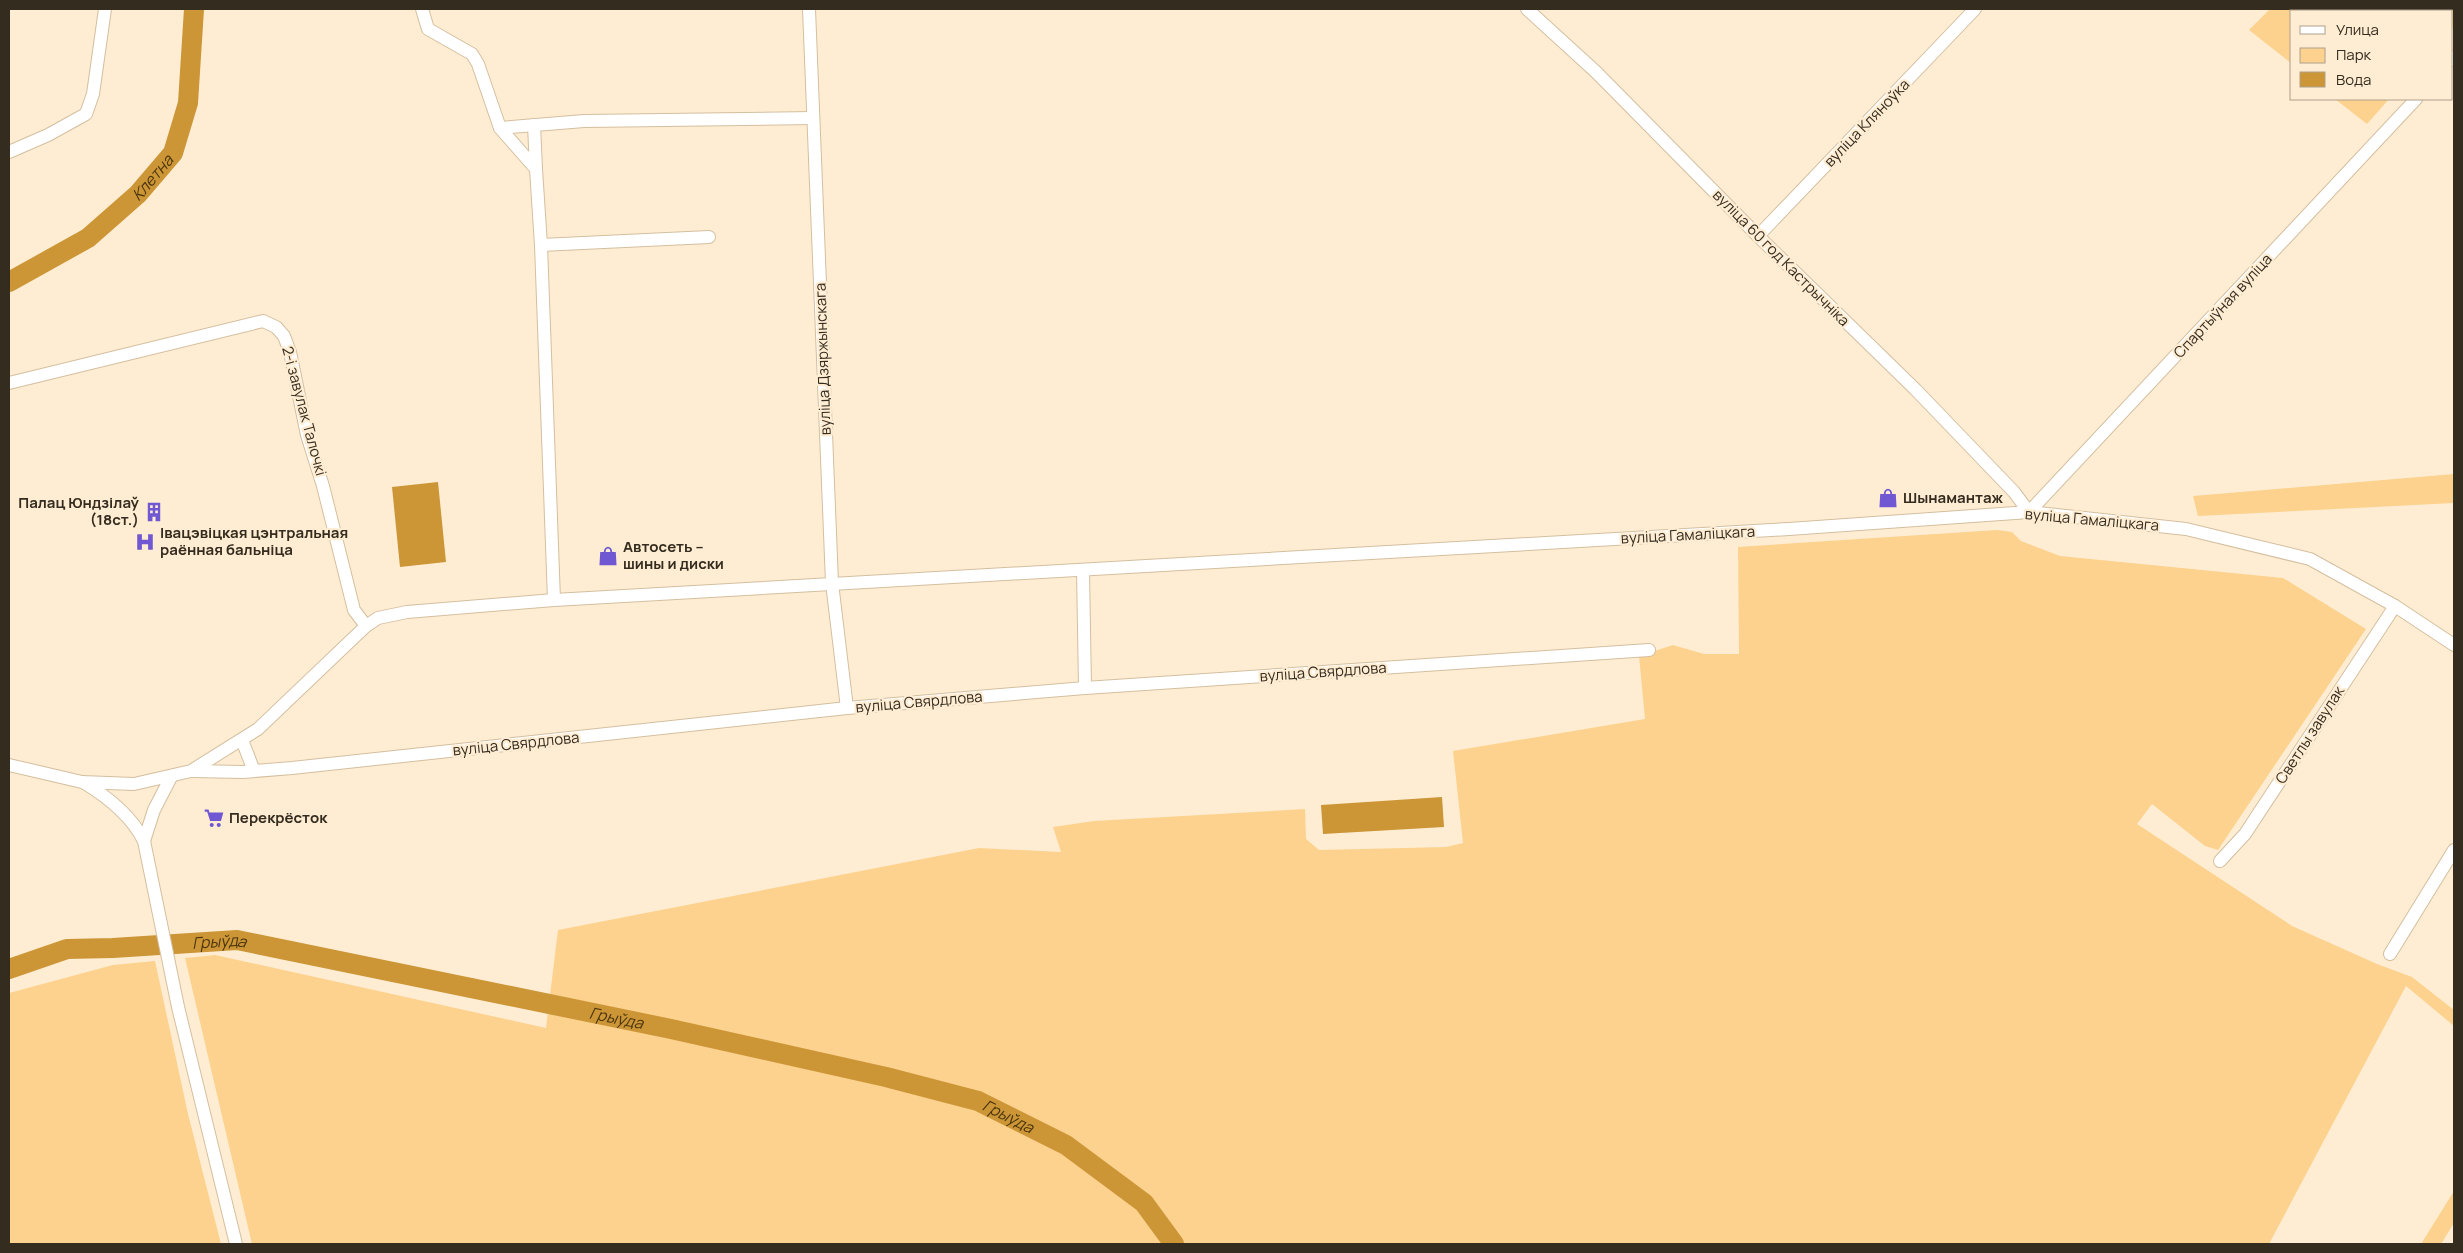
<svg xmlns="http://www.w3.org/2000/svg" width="2463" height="1253" viewBox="0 0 2463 1253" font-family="Manrope,sans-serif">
<rect width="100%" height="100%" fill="#ffedd3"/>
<!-- green -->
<g fill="#fdd28e">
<polygon points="2270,9 2454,9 2454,26 2452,29 2452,11 2292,11 2292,64 2249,30"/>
<polygon points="2335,99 2389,99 2367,124"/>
<polygon points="2454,474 2454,503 2198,516 2193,496"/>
<polygon points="1997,530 2012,532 2021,541 2060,556 2283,578 2366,629 2218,850 2205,846 2152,804 2137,824 2292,926 2377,964 2412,977 2454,1010 2454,1026 2406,986 2269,1244 252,1244 185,958 215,955 546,1028 558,930 979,848 1061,852 1053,827 1094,821 1305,809 1306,839 1319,850 1446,847 1463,843 1453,751 1645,719 1639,656 1673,645 1704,654 1739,654 1738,547"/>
<polygon points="155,961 188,1114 221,1244 9,1244 9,993 113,965"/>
<polygon points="2454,1191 2454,1223 2441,1244 2421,1244"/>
</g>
<!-- water -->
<g fill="#cc9637">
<polygon points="438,482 446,562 400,567 392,487"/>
<polygon points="1442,797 1444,827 1323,834 1321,805"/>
</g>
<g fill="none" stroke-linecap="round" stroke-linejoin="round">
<!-- river -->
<g stroke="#cc9637" stroke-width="20">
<path id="s1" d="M 9,282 L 88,238 L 138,194 L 173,153 L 188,103 L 194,9"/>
<path id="s2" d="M 9,969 L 67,949 L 113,948 L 237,940 L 671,1029 L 886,1077 L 978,1101 L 1066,1145 L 1144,1203 L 1174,1244"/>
</g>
<defs>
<g id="minor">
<polyline points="422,9 428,29 472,54 478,64 500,128 536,169 541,245 554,600"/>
<polyline points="809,9 832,583 847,708"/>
<polyline points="1527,9 1596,72 1758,236 1916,390 2014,492 2029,512"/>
<polyline points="2452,60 2454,57"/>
<polyline points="534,125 536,169"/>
<polyline points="500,128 584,121 813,118"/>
<polyline points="9,152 48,135 86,114 93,94 105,9"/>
<polyline points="1758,236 1975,9"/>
<polyline points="541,245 709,237"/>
<polyline points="9,383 263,321 276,327 284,336 290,352 307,435 323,486 354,610 366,626"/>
<polyline points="2029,512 2416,99"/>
<polyline points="1083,570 1085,688"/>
<polyline points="242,740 254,771"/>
<polyline points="9,765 82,782 134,784 191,771 258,729 366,626 378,618 407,612 554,600 1789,529 2029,512 2186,529 2310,559 2395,606 2454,645"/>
<polyline points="192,771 243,772 292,768 847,708 1085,688 1649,650"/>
<path d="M 83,782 C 108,797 131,815 144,841 L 178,1007 L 236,1244"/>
<polyline points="144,841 154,810 171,777"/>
<polyline points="2220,861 2245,834 2395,606"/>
<polyline points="2390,954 2454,850"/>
</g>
</defs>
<!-- minor casing -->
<use href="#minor" stroke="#d4bf9f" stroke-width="14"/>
<!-- minor -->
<use href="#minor" stroke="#fff" stroke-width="12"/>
</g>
<!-- icons -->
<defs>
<symbol id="shop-bare" viewBox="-9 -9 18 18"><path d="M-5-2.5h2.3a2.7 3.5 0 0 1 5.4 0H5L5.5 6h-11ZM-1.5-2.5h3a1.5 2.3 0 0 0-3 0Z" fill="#7058d2" stroke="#ffedd3" stroke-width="2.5" paint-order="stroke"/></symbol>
<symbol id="building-bare" viewBox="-9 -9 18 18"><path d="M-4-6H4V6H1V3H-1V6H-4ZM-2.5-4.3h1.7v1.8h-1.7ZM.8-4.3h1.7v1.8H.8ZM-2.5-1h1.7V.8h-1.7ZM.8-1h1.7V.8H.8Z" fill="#7058d2" stroke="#ffedd3" stroke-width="2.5" paint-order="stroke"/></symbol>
<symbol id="hospital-bare" viewBox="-9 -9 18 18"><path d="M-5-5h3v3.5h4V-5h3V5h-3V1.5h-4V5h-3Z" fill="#7058d2" stroke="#ffedd3" stroke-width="2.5" paint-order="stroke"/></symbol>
<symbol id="supermarket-bare" viewBox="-9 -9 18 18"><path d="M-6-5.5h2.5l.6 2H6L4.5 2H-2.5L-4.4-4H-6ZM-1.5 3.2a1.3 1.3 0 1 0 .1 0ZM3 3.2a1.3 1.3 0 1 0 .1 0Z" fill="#7058d2" stroke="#ffedd3" stroke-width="2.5" paint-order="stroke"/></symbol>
</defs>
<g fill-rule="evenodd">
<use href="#shop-bare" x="1874" y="484" width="28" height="28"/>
<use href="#building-bare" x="140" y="498" width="28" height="28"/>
<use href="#hospital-bare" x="131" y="528" width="28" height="28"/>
<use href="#shop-bare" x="594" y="542" width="28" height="28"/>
<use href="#supermarket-bare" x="200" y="804" width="28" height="28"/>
</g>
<g text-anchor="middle" stroke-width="4.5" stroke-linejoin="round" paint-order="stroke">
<!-- street labels -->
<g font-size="15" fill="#342c1f" stroke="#ffedd3">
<text transform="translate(1867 123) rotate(-46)" y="5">вуліца Кляноўка</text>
<text transform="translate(1781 258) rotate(45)" y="5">вуліца 60 год Кастрычніка</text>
<text transform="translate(2223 306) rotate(-47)" y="5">Спартыўная вуліца</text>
<text transform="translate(823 359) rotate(-92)" y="5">вуліца Дзяржынскага</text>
<text transform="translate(304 411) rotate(75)" y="5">2-і завулак Талочкі</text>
<text transform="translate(2092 520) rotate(5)" y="5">вуліца Гамаліцкага</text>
<text transform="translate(1688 535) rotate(-3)" y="5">вуліца Гамаліцкага</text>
<text transform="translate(1323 672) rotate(-4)" y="5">вуліца Свярдлова</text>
<text transform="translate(919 702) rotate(-5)" y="5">вуліца Свярдлова</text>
<text transform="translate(2310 735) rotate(-57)" y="5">Светлы завулак</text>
<text transform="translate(516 744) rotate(-6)" y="5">вуліца Свярдлова</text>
</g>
<!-- poi labels -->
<g font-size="15" font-weight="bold" fill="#342c1f" stroke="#ffedd3" text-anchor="start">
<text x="1903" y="503">Шынамантаж</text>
<text x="139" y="508" text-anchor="end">Палац Юндзілаў<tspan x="139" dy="17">(18ст.)</tspan></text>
<text x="160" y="538">Івацэвіцкая цэнтральная<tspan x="160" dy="17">раённая бальніца</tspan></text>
<text x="623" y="552">Автосеть –<tspan x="623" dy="17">шины и диски</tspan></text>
<text x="229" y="823">Перекрёсток</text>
</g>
<!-- water labels -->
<g font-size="16" font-style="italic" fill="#4b350d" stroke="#ffedd3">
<text dy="6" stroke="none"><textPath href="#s1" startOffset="179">Клетна</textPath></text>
<text dy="6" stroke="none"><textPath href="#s2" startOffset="214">Грыўда</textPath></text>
<text dy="6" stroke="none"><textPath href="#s2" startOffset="619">Грыўда</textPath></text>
<text dy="6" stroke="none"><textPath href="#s2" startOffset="1024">Грыўда</textPath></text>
</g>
</g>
<!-- border -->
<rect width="2463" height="1253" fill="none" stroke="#342c1f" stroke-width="20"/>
<!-- legend -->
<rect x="2290" y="10" width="162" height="90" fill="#ffedd3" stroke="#aea08b"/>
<rect x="2300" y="26" width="25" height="8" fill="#ffffff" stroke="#aea08b"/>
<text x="2336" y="35" font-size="15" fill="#342c1f">Улица</text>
<rect x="2300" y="48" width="25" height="15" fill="#fdd28e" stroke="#aea08b"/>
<text x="2336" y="60" font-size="15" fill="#342c1f">Парк</text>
<rect x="2300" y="72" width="25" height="15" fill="#cc9637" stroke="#aea08b"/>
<text x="2336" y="85" font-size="15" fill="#342c1f">Вода</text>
</svg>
